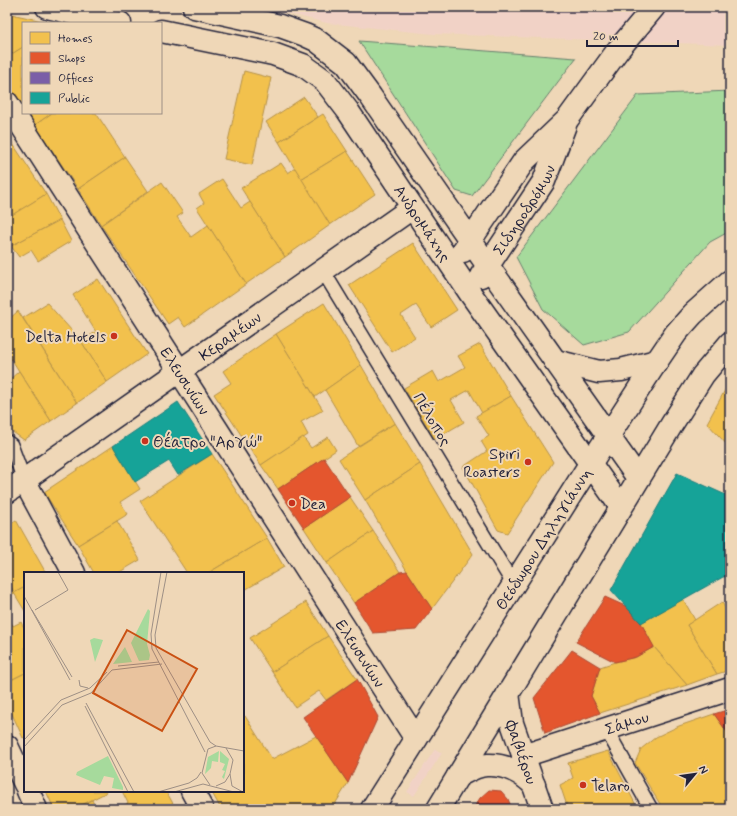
<svg xmlns="http://www.w3.org/2000/svg" width="737" height="816" viewBox="0 0 737 816" font-family="Mynerve,sans-serif">
<rect width="100%" height="100%" fill="#efd7b7"/>
<filter id="ink" filterUnits="userSpaceOnUse"><feTurbulence type="fractalNoise" baseFrequency=".025" numOctaves="2"/><feDisplacementMap in="SourceGraphic" scale="8" xChannelSelector="R" yChannelSelector="G"/><feConvolveMatrix kernelMatrix="1 2 1 2 8 2 1 2 1" color-interpolation-filters="sRGB"/></filter>
<g filter="url(#ink)">
<!-- built -->
<g fill="#f1d2c6">
<polygon points="261,7 730,7 730,45 433,34 327,23"/>
<polygon points="435,749 442,753 414,796 407,792"/>
</g>
<!-- green -->
<g fill="#a6da9c" stroke="#647e6c">
<polygon points="359,41 576,58 472,196 456,191"/>
<polygon points="730,91 730,231 710,242 629,332 584,345 543,309 516,257 638,95"/>
</g>
<!-- homes -->
<g fill="#f2c14e" stroke="#b49148">
<polygon points="7,13 51,23 23,23 23,47 7,57"/>
<polygon points="23,47 23,107 7,83 7,57"/>
<polygon points="244,71 271,78 252,165 224,159"/>
<polygon points="304,97 318,117 279,142 266,122"/>
<polygon points="27,113 52,113 35,125"/>
<polygon points="52,113 96,113 125,157 78,189 35,125"/>
<polygon points="323,114 347,151 301,179 279,142"/>
<polygon points="7,135 46,194 8,218 7,217"/>
<polygon points="347,151 375,194 330,225 301,179"/>
<polygon points="125,157 148,191 101,225 78,189"/>
<polygon points="281,163 288,173 295,168 330,225 285,257 241,188"/>
<polygon points="222,179 241,208 250,202 285,257 246,284 197,208 204,203 199,194"/>
<polygon points="162,182 183,213 177,217 191,237 208,225 246,284 185,327 178,317 168,324 101,225"/>
<polygon points="46,194 60,220 11,246 7,240 7,218"/>
<polygon points="60,220 71,241 38,261 31,250 19,257 11,246"/>
<polygon points="413,243 457,310 431,327 416,305 401,315 415,337 392,352 349,285"/>
<polygon points="98,279 147,354 107,382 81,341 96,332 73,295"/>
<polygon points="47,303 81,341 107,382 77,403 23,318"/>
<polygon points="324,303 361,365 315,397 276,334"/>
<polygon points="18,311 77,403 51,421 12,360 7,356 7,321"/>
<polygon points="276,334 323,410 301,422 308,435 261,465 214,394 231,383 223,371"/>
<polygon points="480,344 511,396 482,413 469,390 451,400 464,422 435,439 404,388 433,371 439,382 465,367 458,356"/>
<polygon points="361,365 395,423 358,446 325,390"/>
<polygon points="19,371 51,421 24,440 7,428 7,382"/>
<polygon points="730,381 730,448 707,423"/>
<polygon points="511,396 553,462 507,533 498,530 463,467 487,451 481,441 489,436 476,416"/>
<polygon points="395,423 420,464 365,500 339,459"/>
<polygon points="303,437 311,448 328,437 336,450 278,489 261,465"/>
<polygon points="113,446 140,489 120,502 128,514 78,545 44,492"/>
<polygon points="212,454 267,538 208,573 187,573 140,501"/>
<polygon points="420,464 473,554 432,609 407,571 365,500"/>
<polygon points="350,497 373,531 327,563 304,528"/>
<polygon points="16,520 46,573 25,573 25,587 14,593 7,578 7,526"/>
<polygon points="117,521 140,560 118,573 94,573 78,545"/>
<polygon points="373,531 400,572 354,603 327,563"/>
<polygon points="267,538 284,567 243,591 243,573 208,573"/>
<polygon points="7,578 14,593 7,597"/>
<polygon points="25,587 25,611 14,593"/>
<polygon points="683,599 695,620 687,625 717,674 687,685 654,647 641,623"/>
<polygon points="306,602 328,636 272,672 250,638"/>
<polygon points="722,602 730,618 730,670 717,674 687,625"/>
<polygon points="730,608 730,618 726,610"/>
<polygon points="7,615 13,626 21,622 25,630 25,673 7,682"/>
<polygon points="328,636 357,679 326,700 319,691 295,707 272,672"/>
<polygon points="654,647 687,685 600,713 591,696 600,667 615,662 636,657"/>
<polygon points="25,673 25,737 23,738 7,703 7,682"/>
<polygon points="714,714 730,736 730,809 663,809 635,763 641,749 656,737 679,726"/>
<polygon points="245,716 272,759 316,736 348,783 332,809 221,809 211,791 243,791 243,717"/>
<polygon points="608,751 638,809 568,809 560,785 573,778 568,763"/>
<polygon points="46,791 106,791 107,792 74,809 54,809"/>
<polygon points="122,791 166,791 176,809 125,809 123,806 128,803"/>
<polygon points="92,800 96,809 74,809"/>
</g>
<!-- shops -->
<g fill="#e4572e" stroke="#aa4732">
<polygon points="324,458 350,497 304,528 278,489"/>
<polygon points="407,571 432,609 416,630 373,633 354,603 400,572"/>
<polygon points="605,597 625,606 641,623 654,647 636,657 615,662 576,642"/>
<polygon points="572,650 600,667 591,696 600,713 545,733 534,698"/>
<polygon points="357,679 378,717 348,783 303,717"/>
<polygon points="730,709 730,736 714,714"/>
<polygon points="489,790 501,791 508,799 512,809 473,809 480,798"/>
</g>
<!-- offices -->
<polygon fill="#7b5ea7" stroke="#604c87" points="730,494 730,509 728,496"/>
<!-- public -->
<g fill="#17a398" stroke="#1a7c7c">
<polygon points="178,402 212,454 178,475 169,461 135,482 113,446"/>
<polygon points="677,473 728,496 730,509 730,576 723,577 641,623 611,590"/>
</g>
<g fill="none" stroke-linecap="round" stroke-linejoin="round">
<defs>
<g id="lane">
<polyline points="323,271 514,585"/>
<polyline points="7,442 11,445 24,480"/>
<polyline points="606,729 651,809"/>
</g>
<g id="street">
<path id="s1" d="M 7,103 L 416,739"/>
<polyline points="24,480 74,573"/>
<path id="s2" d="M 7,492 L 412,208"/>
<path id="s3" d="M 508,693 L 512,723 L 542,809"/>
<polyline points="7,746 25,784"/>
<path id="s4" d="M 523,756 L 730,689"/>
<polyline points="28,791 36,809"/>
<polyline points="192,791 202,809"/>
</g>
<g id="secondary">
<polyline points="47,7 81,15 120,23"/>
<polyline points="194,7 280,26 305,35 316,40 346,63 371,97 488,266 638,478"/>
<path id="s5" d="M 161,31 L 273,54 L 303,65 L 325,81 L 348,111 L 470,293 L 621,507"/>
<polyline points="463,251 524,161 567,120 618,50 654,7"/>
<path id="s6" d="M 481,276 L 544,181 L 565,125"/>
<polyline points="555,361 599,372 621,370 657,361"/>
<path d="M 458,776 C 466,772 477,765 487,765 C 505,764 522,773 534,785"/>
<path id="s7" d="M 372,809 L 590,464 L 657,361 L 676,333 L 693,314 L 730,281"/>
<polyline points="438,809 672,424 703,375 730,343"/>
</g>
</defs>
<!-- lane casing -->
<use href="#lane" stroke="#22223b" stroke-width="16"/>
<!-- street casing -->
<use href="#street" stroke="#22223b" stroke-width="25"/>
<!-- secondary casing -->
<use href="#secondary" stroke="#22223b" stroke-width="25"/>
<!-- lane -->
<use href="#lane" stroke="#efd7b7" stroke-width="13"/>
<!-- street -->
<use href="#street" stroke="#efd7b7" stroke-width="22"/>
<!-- secondary -->
<use href="#secondary" stroke="#efd7b7" stroke-width="22"/>
</g>
</g>
<!-- markers -->
<g fill="#c8321e" stroke="#efd7b7" stroke-width="1.5">
<circle cx="114" cy="336" r="4"/>
<circle cx="145" cy="441" r="4"/>
<circle cx="528" cy="462" r="4"/>
<circle cx="292" cy="503" r="4"/>
<circle cx="583" cy="785" r="4"/>
</g>
<g text-anchor="middle" stroke-width="4" stroke-linejoin="round" paint-order="stroke">
<!-- street labels -->
<g font-size="16" fill="#22223b" stroke="#efd7b7">
<text dy="6" stroke="none"><textPath href="#s6" startOffset="79">Σιδηροδρόμων</textPath></text>
<text dy="6" stroke="none"><textPath href="#s5" startOffset="346">Ανδρομάχης</textPath></text>
<text dy="6" stroke="none"><textPath href="#s2" startOffset="272">Κεραμέων</textPath></text>
<text dy="6" stroke="none"><textPath href="#s1" startOffset="330">Ελευσινίων</textPath></text>
<text transform="translate(433 419) rotate(59)" y="6">Πέλοπος</text>
<text dy="6" stroke="none"><textPath href="#s7" startOffset="320">Θεόδωρου Δηληγιάννη</textPath></text>
<text dy="6" stroke="none"><textPath href="#s1" startOffset="654">Ελευσινίων</textPath></text>
<text dy="6" stroke="none"><textPath href="#s4" startOffset="109">Σάμου</textPath></text>
<text dy="6" stroke="none"><textPath href="#s3" startOffset="61">Φαβιέρου</textPath></text>
</g>
<!-- poi labels -->
<g font-size="16" fill="#22223b" stroke="#efd7b7" text-anchor="start">
<text x="106" y="342" text-anchor="end">Delta Hotels</text>
<text x="153" y="447">Θέατρο "Αργώ"</text>
<text x="520" y="459" text-anchor="end">Spiri<tspan x="520" dy="18">Roasters</tspan></text>
<text x="300" y="509">Dea</text>
<text x="591" y="791">Telaro</text>
</g>
</g>
<!-- overview -->
<g transform="translate(24 572)">
<rect width="220" height="220" fill="#efd7b7"/>
<path d="M 124,37 L 126,39 L 123,72 L 126,83 L 125,88 L 115,89 L 107,71 ZM 70,66 L 79,68 L 71,90 L 66,68 ZM 101,75 L 108,90 L 89,92 ZM 195,179 L 194,190 L 188,189 L 187,196 L 181,202 L 184,185 ZM 196,179 L 205,187 L 200,207 L 198,205 L 201,199 L 198,198 L 201,192 L 196,190 ZM 84,184 L 99,215 L 99,218 L 88,216 L 90,206 L 80,204 L 76,213 L 52,203 L 53,200 Z" fill="#a6da9c"/>
<path fill="none" stroke="#9d8f85" stroke-width="1" d="M 137,0 L 127,62 L 128,77 L 181,180M 143,0 L 131,63 L 132,76 L 186,170 L 192,174M 0,24 L 46,108M 8,38 L 48,105M 11,38 L 44,18 L 34,0M 94,94 L 135,90M 55,108 L 56,114 L 64,116M 62,131 L 110,220M 61,134 L 104,220M 0,168 L 37,128 L 66,116 L 83,100M 0,175 L 38,133 L 67,121 L 88,98 L 138,92M 206,202 L 208,214 L 219,220M 186,213 L 178,201 L 184,177 L 192,174 L 220,179M 192,214 L 201,210 L 206,202 L 209,188 L 202,176M 134,220 L 165,211 L 173,206 L 177,200M 150,220 L 179,212 L 210,220"/>
<path fill="#ca5113" fill-opacity="0.15" stroke="#ca5113" stroke-width="2" d="M 103,58 L 173,97 L 138,159 L 69,121 Z"/>
<rect width="220" height="220" fill="none" stroke="#22223b" stroke-width="2"/>
</g>
<!-- margin -->
<rect width="737" height="816" fill="none" stroke="#efd7b7" stroke-width="24"/>
<rect x="12" y="12" width="713" height="792" fill="none" stroke="#22223b" stroke-width="1.5" filter="url(#ink)"/>
<!-- legend -->
<rect x="22" y="22" width="140" height="92" fill="#efd7b7" stroke="#9d8f85"/>
<rect x="30" y="32" width="20" height="12" fill="#f2c14e" stroke="#9d8f85"/>
<text x="58" y="42" font-size="12" fill="#22223b">Homes</text>
<rect x="30" y="52" width="20" height="12" fill="#e4572e" stroke="#9d8f85"/>
<text x="58" y="62" font-size="12" fill="#22223b">Shops</text>
<rect x="30" y="72" width="20" height="12" fill="#7b5ea7" stroke="#9d8f85"/>
<text x="58" y="82" font-size="12" fill="#22223b">Offices</text>
<rect x="30" y="92" width="20" height="12" fill="#17a398" stroke="#9d8f85"/>
<text x="58" y="102" font-size="12" fill="#22223b">Public</text>
<!-- north arrow -->
<g transform="translate(695 774) rotate(61)" stroke="#efd7b7" stroke-width="3" paint-order="stroke">
<path d="M0-3L7 15L0 10L-7 15Z" fill="#22223b"/>
<text y="-6" font-size="11" font-weight="bold" text-anchor="middle" fill="#22223b">N</text>
</g>
<!-- scale -->
<path d="M587 40v6h91v-6" fill="none" stroke="#22223b" stroke-width="2"/>
<text x="593" y="40" font-size="12" fill="#22223b" stroke="#efd7b7" stroke-width="3" paint-order="stroke">20 m</text>
</svg>
